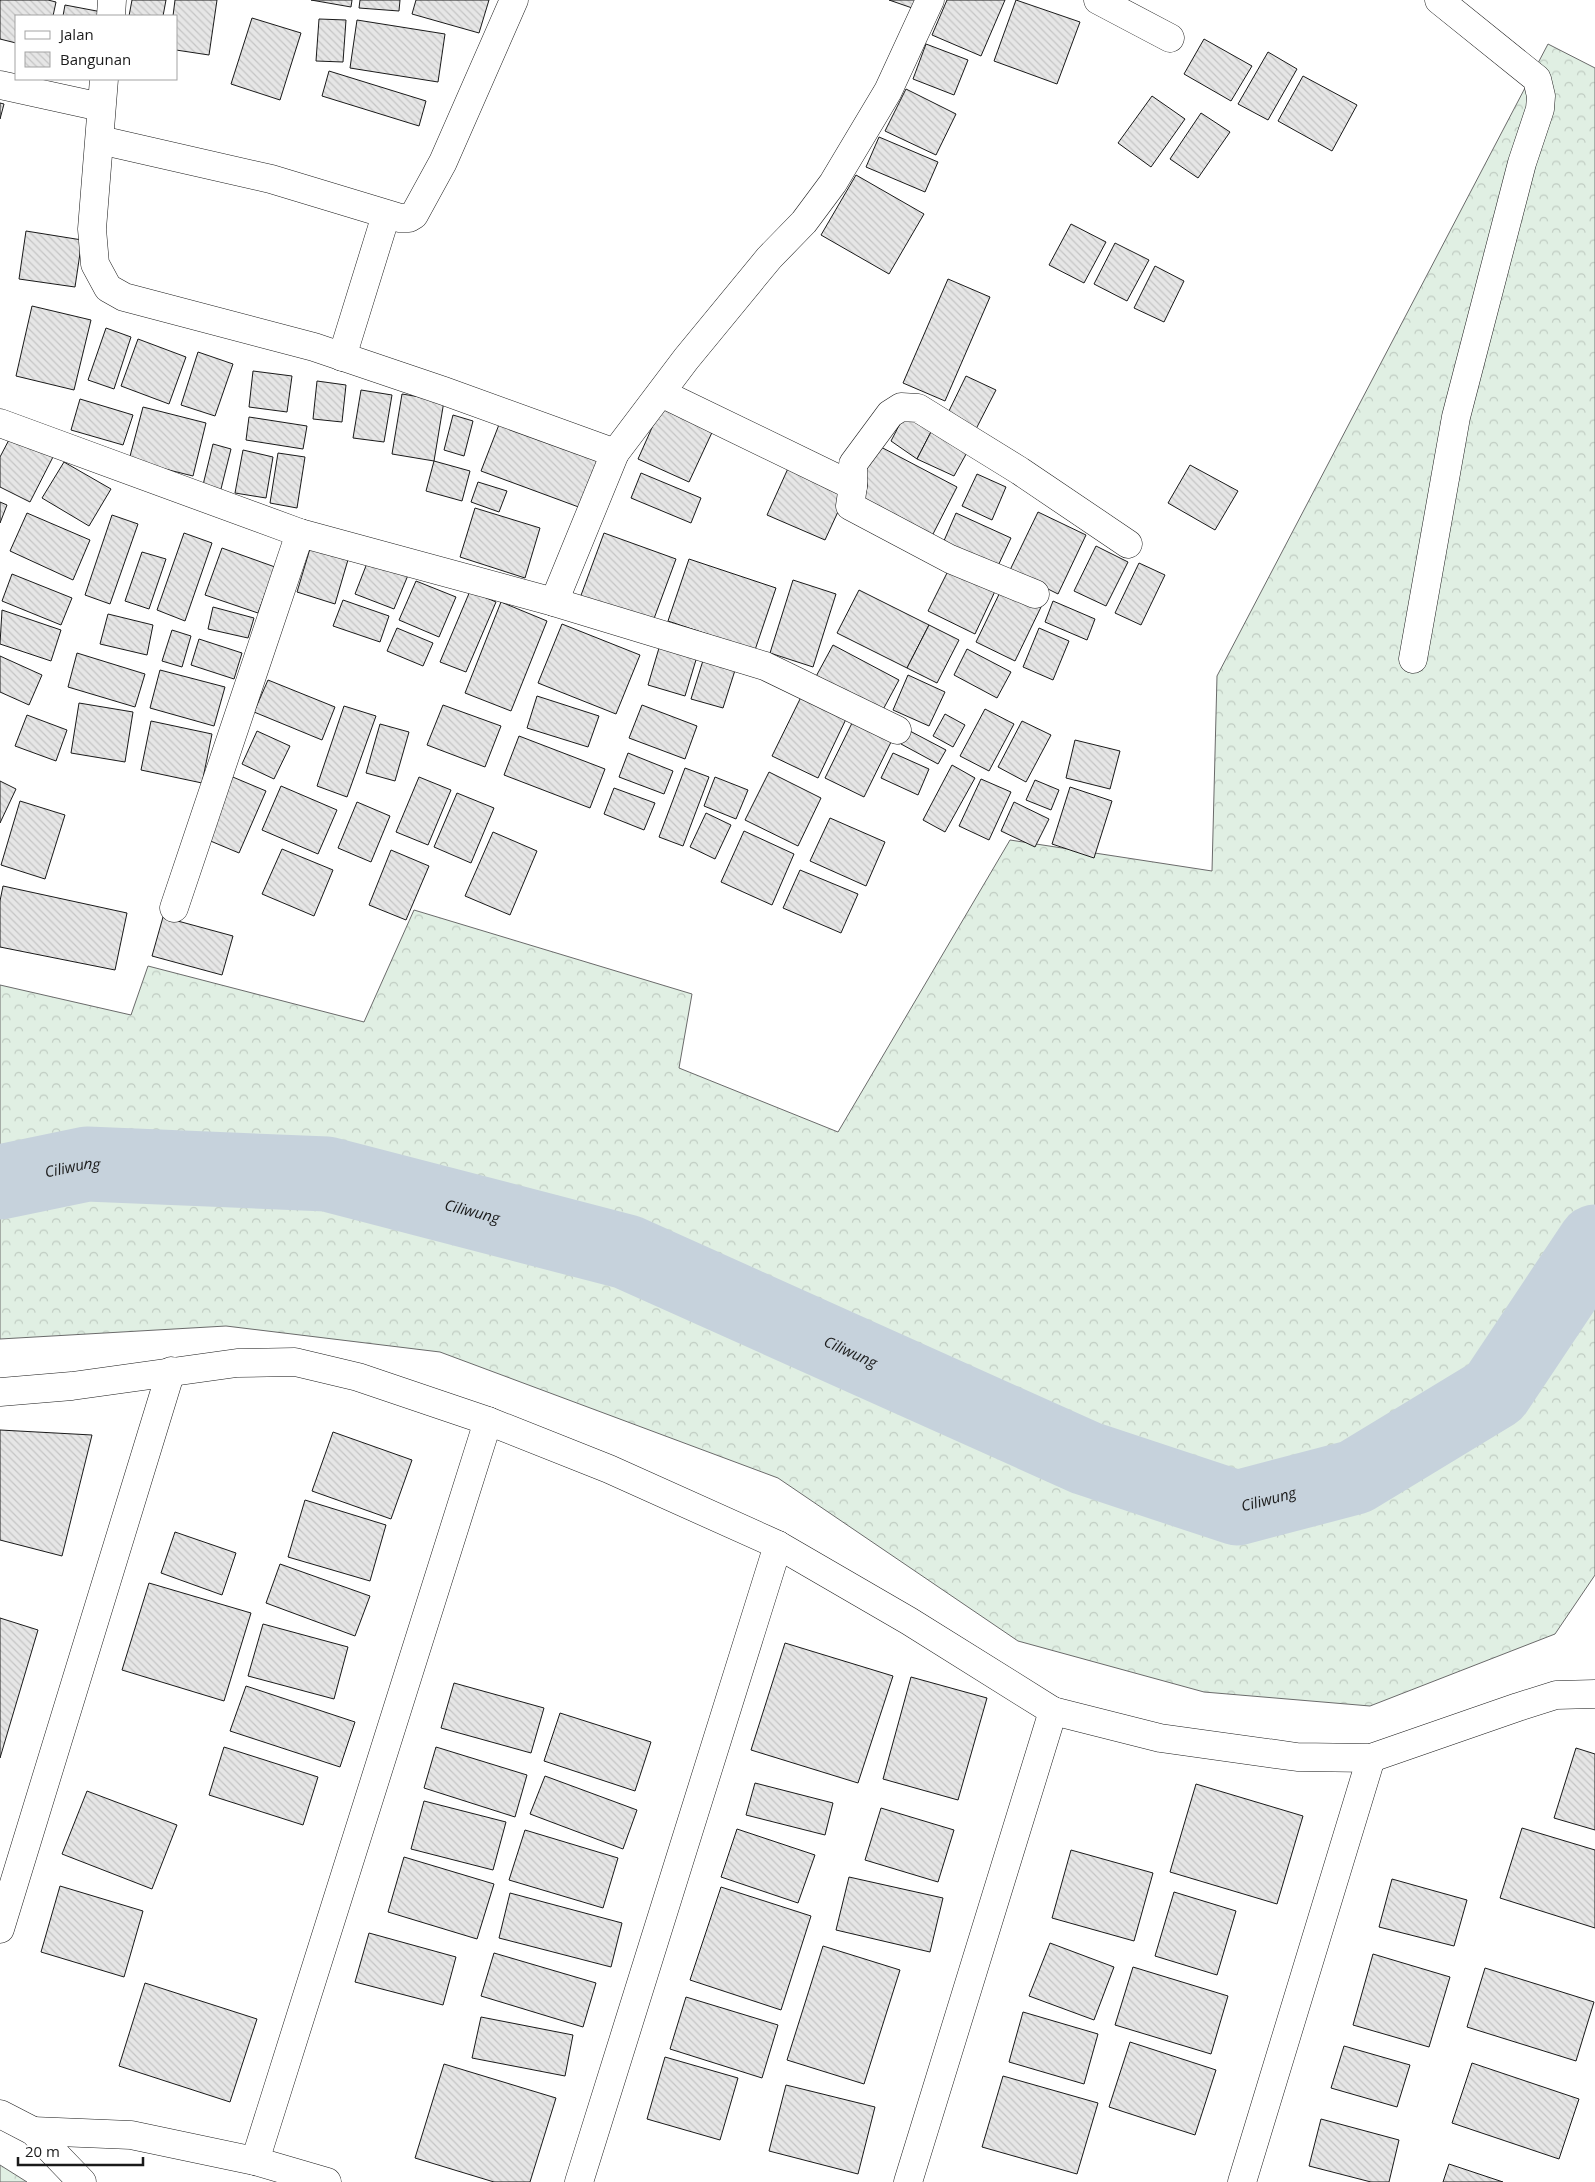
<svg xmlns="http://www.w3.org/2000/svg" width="1595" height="2182" viewBox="0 0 1595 2182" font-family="'Open Sans',sans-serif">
<defs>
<pattern id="forest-crowns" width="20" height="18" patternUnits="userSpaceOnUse" patternTransform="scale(1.25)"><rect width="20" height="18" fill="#e0efe3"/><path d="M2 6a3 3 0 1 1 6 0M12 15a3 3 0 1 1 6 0" fill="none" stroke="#c0ccc2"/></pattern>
<pattern id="building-back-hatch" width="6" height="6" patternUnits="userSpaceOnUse" patternTransform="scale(1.25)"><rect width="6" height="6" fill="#e6e6e6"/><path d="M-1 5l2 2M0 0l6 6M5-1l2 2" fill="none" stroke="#c5c5c5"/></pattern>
</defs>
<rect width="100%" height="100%" fill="#fff"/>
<!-- forest -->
<g fill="url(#forest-crowns)" stroke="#6a6a6a">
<polygon points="1548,44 1595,68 1595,1575 1555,1634 1370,1706 1204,1692 1018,1641 778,1478 440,1352 226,1326 0,1339 0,985 131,1015 148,966 364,1022 414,910 692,994 679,1068 838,1132 1010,840 1212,871 1217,676"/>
<polygon points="0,2165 27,2182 0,2182"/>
</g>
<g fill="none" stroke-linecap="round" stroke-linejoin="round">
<!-- river -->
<path stroke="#c6d2dc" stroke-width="75" id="s1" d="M 0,1182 L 87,1164 L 327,1174 L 627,1252 L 1086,1458 L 1237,1508 L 1355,1477 L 1495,1392 L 1595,1242"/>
</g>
<!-- building -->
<g fill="url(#building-back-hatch)" stroke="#1a1a1a">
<polygon points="0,0 48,0 56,2 53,16 16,16 16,43 0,39"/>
<polygon points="132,0 166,0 163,16 129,16"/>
<polygon points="175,0 217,0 209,55 176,50 176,16 173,16"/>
<polygon points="311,0 352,0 351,7"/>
<polygon points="360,0 400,0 399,11 359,8"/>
<polygon points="416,0 489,0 479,33 412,14"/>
<polygon points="889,0 922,0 918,10"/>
<polygon points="947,0 1005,0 981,56 932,35"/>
<polygon points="1016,0 1080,22 1057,84 994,61"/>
<polygon points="65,5 102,12 101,16 63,16"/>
<polygon points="252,18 301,33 280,100 231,84"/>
<polygon points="319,19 346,20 343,62 316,61"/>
<polygon points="357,20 445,34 438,82 350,68"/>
<polygon points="1204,39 1252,66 1231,101 1184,74"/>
<polygon points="926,44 968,60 954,95 913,79"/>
<polygon points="1268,52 1297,69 1268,120 1238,104"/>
<polygon points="329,71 426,101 419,126 322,96"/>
<polygon points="1303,76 1357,105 1332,151 1278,121"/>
<polygon points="906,89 956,114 936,155 885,131"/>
<polygon points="1152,96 1185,119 1151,167 1118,143"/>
<polygon points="0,103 4,104 0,119"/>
<polygon points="1201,113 1230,132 1198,178 1170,159"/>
<polygon points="879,137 938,162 925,192 866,167"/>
<polygon points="856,175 924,214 889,274 821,235"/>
<polygon points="1071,224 1106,242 1084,283 1049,265"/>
<polygon points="26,231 82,240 75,287 19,279"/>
<polygon points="1115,243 1149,260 1127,301 1094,284"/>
<polygon points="1155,266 1184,281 1164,322 1134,308"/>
<polygon points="948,279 990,297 945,401 903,383"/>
<polygon points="32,306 91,320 74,390 16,376"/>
<polygon points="106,328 131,337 114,389 88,380"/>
<polygon points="138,339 186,357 169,404 121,386"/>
<polygon points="198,352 233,364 215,416 181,405"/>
<polygon points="253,371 292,376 287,412 249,407"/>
<polygon points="966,376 996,390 976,429 947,415"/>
<polygon points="317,381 346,385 342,422 313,419"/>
<polygon points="361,390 392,395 384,442 353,438"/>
<polygon points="402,394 444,401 434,461 392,454"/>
<polygon points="80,399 133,415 123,445 71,430"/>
<polygon points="663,403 715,426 689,482 638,459"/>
<polygon points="143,407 206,423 193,476 129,460"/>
<polygon points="906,412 932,430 917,459 891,441"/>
<polygon points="453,415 473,421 464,456 444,450"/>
<polygon points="249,417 307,426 303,449 246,440"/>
<polygon points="500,422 602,460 584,509 481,471"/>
<polygon points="932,430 970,447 954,476 917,459"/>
<polygon points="12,434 54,455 30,502 0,487 0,457"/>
<polygon points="213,444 231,449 220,493 202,489"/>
<polygon points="879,446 957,487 932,536 853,494"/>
<polygon points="243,450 273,457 266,498 235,493"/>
<polygon points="278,453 305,457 297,508 270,503"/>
<polygon points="434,461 470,471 462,501 426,491"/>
<polygon points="64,462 111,489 89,526 42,498"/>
<polygon points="790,464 848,490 825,540 767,515"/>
<polygon points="1190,465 1238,491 1215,530 1168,503"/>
<polygon points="641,473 701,498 691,523 631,498"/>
<polygon points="977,474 1006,487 992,520 962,506"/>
<polygon points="478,482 507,491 499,512 471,502"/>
<polygon points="0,502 7,505 0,523"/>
<polygon points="475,508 540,528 525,578 460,557"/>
<polygon points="1038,512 1086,535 1058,594 1010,570"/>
<polygon points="27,513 90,540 73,580 10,551"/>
<polygon points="956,513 1011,538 997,568 943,543"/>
<polygon points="112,515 138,524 110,604 85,595"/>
<polygon points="184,533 212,543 185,621 157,610"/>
<polygon points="604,533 676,559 652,624 580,598"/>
<polygon points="312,542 350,553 335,604 297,592"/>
<polygon points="1096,546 1128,562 1106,606 1074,591"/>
<polygon points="222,548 275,567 258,613 205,595"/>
<polygon points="142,552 166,559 149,609 125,601"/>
<polygon points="371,553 411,568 394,609 355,594"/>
<polygon points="689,559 776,588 755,650 668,621"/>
<polygon points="1139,563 1165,575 1141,625 1115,613"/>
<polygon points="951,565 997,587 975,634 928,611"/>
<polygon points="12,574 72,598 61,625 2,601"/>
<polygon points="793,580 836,594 813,667 770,653"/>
<polygon points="416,581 456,597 439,637 399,620"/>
<polygon points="1003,586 1042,605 1015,661 976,642"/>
<polygon points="859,590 929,625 907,668 837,633"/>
<polygon points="470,591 496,602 466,672 440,662"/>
<polygon points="343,600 389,616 380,642 333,626"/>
<polygon points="1053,601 1095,619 1087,640 1045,622"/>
<polygon points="501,602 547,621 511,711 465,693"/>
<polygon points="213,607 254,618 248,638 208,629"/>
<polygon points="2,610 61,630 51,661 0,644"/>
<polygon points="108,614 153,625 147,655 100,644"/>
<polygon points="562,624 640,655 616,714 538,683"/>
<polygon points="929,625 959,640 937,683 907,668"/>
<polygon points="397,628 433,643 423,666 387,651"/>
<polygon points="1039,628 1069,641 1053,680 1023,667"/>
<polygon points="172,630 191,636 182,667 162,661"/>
<polygon points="662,638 699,650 685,696 648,685"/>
<polygon points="199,639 242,653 234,679 191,665"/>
<polygon points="833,645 899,680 879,717 813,682"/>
<polygon points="967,649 1011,672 997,698 954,675"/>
<polygon points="77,653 145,674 135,707 68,687"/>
<polygon points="705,654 737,664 723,708 691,699"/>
<polygon points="0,656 42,675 29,705 0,692"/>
<polygon points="160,670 225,687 214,726 150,708"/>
<polygon points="908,675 945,692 929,726 893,710"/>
<polygon points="268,680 335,707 322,740 254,712"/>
<polygon points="802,695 847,717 818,778 772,756"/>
<polygon points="537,696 599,716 588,747 527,728"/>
<polygon points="79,703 133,712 125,762 71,753"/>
<polygon points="443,705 501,726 485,767 427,745"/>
<polygon points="642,705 697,726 685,759 629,738"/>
<polygon points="344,706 376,716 347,797 317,786"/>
<polygon points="985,709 1014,724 989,771 960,756"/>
<polygon points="945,714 965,725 953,747 933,736"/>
<polygon points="27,715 67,730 56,761 15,746"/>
<polygon points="854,719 893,738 864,797 825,778"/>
<polygon points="151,721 212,734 202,783 141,770"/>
<polygon points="1022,721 1051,735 1026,782 998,767"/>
<polygon points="380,724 409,732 395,781 366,773"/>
<polygon points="908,730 946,750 938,764 901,744"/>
<polygon points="257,731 290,746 274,779 242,764"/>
<polygon points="519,736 605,769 590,808 504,775"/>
<polygon points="1075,740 1120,751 1110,789 1066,778"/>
<polygon points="628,753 673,771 664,794 619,777"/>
<polygon points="893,753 929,769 918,795 881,778"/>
<polygon points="952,765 975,778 945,832 923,820"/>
<polygon points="685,768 709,777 683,846 659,837"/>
<polygon points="769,772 821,798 798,846 745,820"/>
<polygon points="228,775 266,791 239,853 201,837"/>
<polygon points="419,777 451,790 428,845 396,832"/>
<polygon points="715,777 748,790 736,819 704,806"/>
<polygon points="981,779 1011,792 989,840 959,826"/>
<polygon points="1035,780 1059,790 1051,810 1026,800"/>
<polygon points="0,781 16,789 0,823"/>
<polygon points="281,786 337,810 318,854 262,830"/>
<polygon points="1070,787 1112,801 1094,858 1052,844"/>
<polygon points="614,788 655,803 644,830 604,814"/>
<polygon points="457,793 494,808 471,863 434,847"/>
<polygon points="20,801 65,815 45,879 1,865"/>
<polygon points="357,802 390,816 371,862 338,848"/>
<polygon points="1014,802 1049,819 1035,847 1001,831"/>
<polygon points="706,813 731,825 715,859 690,847"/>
<polygon points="830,818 885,842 866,886 810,861"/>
<polygon points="744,831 794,854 772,905 721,882"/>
<polygon points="493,832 537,851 510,915 465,896"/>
<polygon points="282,849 333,870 314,916 262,894"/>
<polygon points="391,850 429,866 406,920 369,905"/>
<polygon points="800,870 858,894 841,933 783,908"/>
<polygon points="3,886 127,913 115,970 0,947 0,901"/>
<polygon points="163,917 233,936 222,975 152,956"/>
<polygon points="0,1430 92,1435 62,1556 0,1540"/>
<polygon points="333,1432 412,1460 391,1519 312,1491"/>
<polygon points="305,1500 386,1525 370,1581 288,1557"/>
<polygon points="175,1532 236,1553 222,1595 161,1573"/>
<polygon points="280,1564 370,1596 355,1636 266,1603"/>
<polygon points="149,1583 251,1613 224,1701 122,1670"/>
<polygon points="0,1618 38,1630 0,1758"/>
<polygon points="263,1624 348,1647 334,1699 248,1676"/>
<polygon points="785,1643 893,1676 858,1783 751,1750"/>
<polygon points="911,1677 987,1698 958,1800 883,1779"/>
<polygon points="454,1683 544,1708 531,1753 441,1728"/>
<polygon points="246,1686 355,1722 340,1767 230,1731"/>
<polygon points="560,1713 651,1742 635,1791 544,1761"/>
<polygon points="224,1747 318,1777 303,1825 209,1795"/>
<polygon points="436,1747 527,1775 515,1817 424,1788"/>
<polygon points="1576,1748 1595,1754 1595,1830 1554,1818"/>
<polygon points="545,1776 637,1810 623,1849 530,1814"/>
<polygon points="755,1783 833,1803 825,1835 746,1815"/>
<polygon points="1196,1784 1303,1816 1277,1904 1170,1872"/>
<polygon points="87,1791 177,1825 152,1889 62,1854"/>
<polygon points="424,1801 506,1822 493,1870 411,1849"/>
<polygon points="881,1808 954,1830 938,1882 865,1860"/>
<polygon points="1522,1828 1595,1850 1595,1928 1500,1898"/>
<polygon points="737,1829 815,1855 798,1903 721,1877"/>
<polygon points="525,1830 618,1858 603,1908 509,1880"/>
<polygon points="1071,1850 1153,1873 1134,1941 1052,1918"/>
<polygon points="404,1857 494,1884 477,1939 388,1912"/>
<polygon points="849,1877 943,1898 930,1952 836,1930"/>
<polygon points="1392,1879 1467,1900 1454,1946 1379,1927"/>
<polygon points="60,1886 143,1911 124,1977 41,1952"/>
<polygon points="721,1887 811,1916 781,2010 690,1980"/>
<polygon points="1174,1892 1236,1911 1217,1975 1155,1956"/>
<polygon points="510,1893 622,1923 611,1967 499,1938"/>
<polygon points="369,1933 456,1957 443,2005 355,1982"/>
<polygon points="1050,1943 1114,1967 1094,2020 1029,1996"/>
<polygon points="823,1946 900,1970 864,2084 787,2060"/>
<polygon points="494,1953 596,1983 583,2027 481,1996"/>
<polygon points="1373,1954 1450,1977 1429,2047 1353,2025"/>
<polygon points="1133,1967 1228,1996 1211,2054 1115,2025"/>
<polygon points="1485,1968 1594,2002 1576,2061 1467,2027"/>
<polygon points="145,1983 257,2019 230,2102 119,2066"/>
<polygon points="686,1997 778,2025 762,2078 670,2049"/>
<polygon points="1023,2012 1098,2034 1084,2084 1009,2062"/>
<polygon points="481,2017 573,2035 565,2076 472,2058"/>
<polygon points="1130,2042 1216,2070 1195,2135 1109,2107"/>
<polygon points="1344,2046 1410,2065 1397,2107 1331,2088"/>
<polygon points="665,2057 738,2078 720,2140 647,2119"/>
<polygon points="1472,2063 1579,2099 1559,2159 1452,2123"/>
<polygon points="444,2064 556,2098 530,2182 494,2182 415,2158"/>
<polygon points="1003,2076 1098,2103 1077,2174 982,2147"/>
<polygon points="786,2085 875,2107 858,2174 769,2151"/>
<polygon points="1321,2119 1399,2140 1389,2182 1371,2182 1309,2166"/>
<polygon points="1449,2164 1503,2182 1443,2182"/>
</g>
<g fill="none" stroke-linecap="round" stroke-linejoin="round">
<defs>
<g id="minor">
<polyline points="1098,0 1170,38"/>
<polyline points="111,16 112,0"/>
<polyline points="104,79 92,229 95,264 108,288 124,297 314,347 444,391 615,453"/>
<polyline points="0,85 101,107"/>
<polyline points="100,140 271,179 400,218 409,218 414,215 443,162 514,0"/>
<polyline points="342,357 386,215"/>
<polyline points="661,393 853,486 853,464 890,414 901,407 918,408 1020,471 1128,544"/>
<polyline points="0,423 300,533 554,602 765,666 897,730"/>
<polyline points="853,486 850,506 950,559 1035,594"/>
<polyline points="554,602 615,453 686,359 769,258 804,222 833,183 888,91 930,0"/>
<polyline points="1413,659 1456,417 1522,163 1540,109 1541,96 1537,79 1439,0"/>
<polyline points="174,908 300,533"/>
<polyline points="0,1392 72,1386 237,1363 295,1362 358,1377 488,1421 609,1469 778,1545 909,1621 1053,1711 1160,1738 1297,1757 1371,1758 1518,1707 1556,1695 1595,1694"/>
<polyline points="0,1929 171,1371"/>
<polyline points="0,2114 33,2131 82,2182"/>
<polyline points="33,2131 131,2135 255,2161 327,2182"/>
<polyline points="255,2161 488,1421"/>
<polyline points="579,2182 778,1545"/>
<polyline points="908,2182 1053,1711"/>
<polyline points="1242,2182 1371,1758"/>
</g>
</defs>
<!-- minor casing -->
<use href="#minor" stroke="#1a1a1a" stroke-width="29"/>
<!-- minor -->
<use href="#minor" stroke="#fff" stroke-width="28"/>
</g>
<g text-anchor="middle" stroke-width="4" stroke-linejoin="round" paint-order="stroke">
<!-- water labels -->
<g font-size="15" font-style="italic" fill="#1a1a1a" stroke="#fff">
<text dy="5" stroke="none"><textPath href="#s1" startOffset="74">Ciliwung</textPath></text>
<text dy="5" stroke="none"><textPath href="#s1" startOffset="479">Ciliwung</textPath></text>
<text dy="5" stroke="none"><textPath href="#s1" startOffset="884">Ciliwung</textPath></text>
<text dy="5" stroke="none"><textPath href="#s1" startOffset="1334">Ciliwung</textPath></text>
</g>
</g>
<!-- legend -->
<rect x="15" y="15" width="162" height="65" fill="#ffffff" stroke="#a3a3a3"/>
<rect x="25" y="31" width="25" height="8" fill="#ffffff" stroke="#a3a3a3"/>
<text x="60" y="40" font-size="15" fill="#1a1a1a">Jalan</text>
<rect x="25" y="52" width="25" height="15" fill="url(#building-back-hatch)" stroke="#a3a3a3"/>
<text x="60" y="65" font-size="15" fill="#1a1a1a">Bangunan</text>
<!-- scale -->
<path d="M18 2157v8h125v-8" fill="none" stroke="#1a1a1a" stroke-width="2.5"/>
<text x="25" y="2157" font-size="15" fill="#1a1a1a" stroke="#ffffff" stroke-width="4" paint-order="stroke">20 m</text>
</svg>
